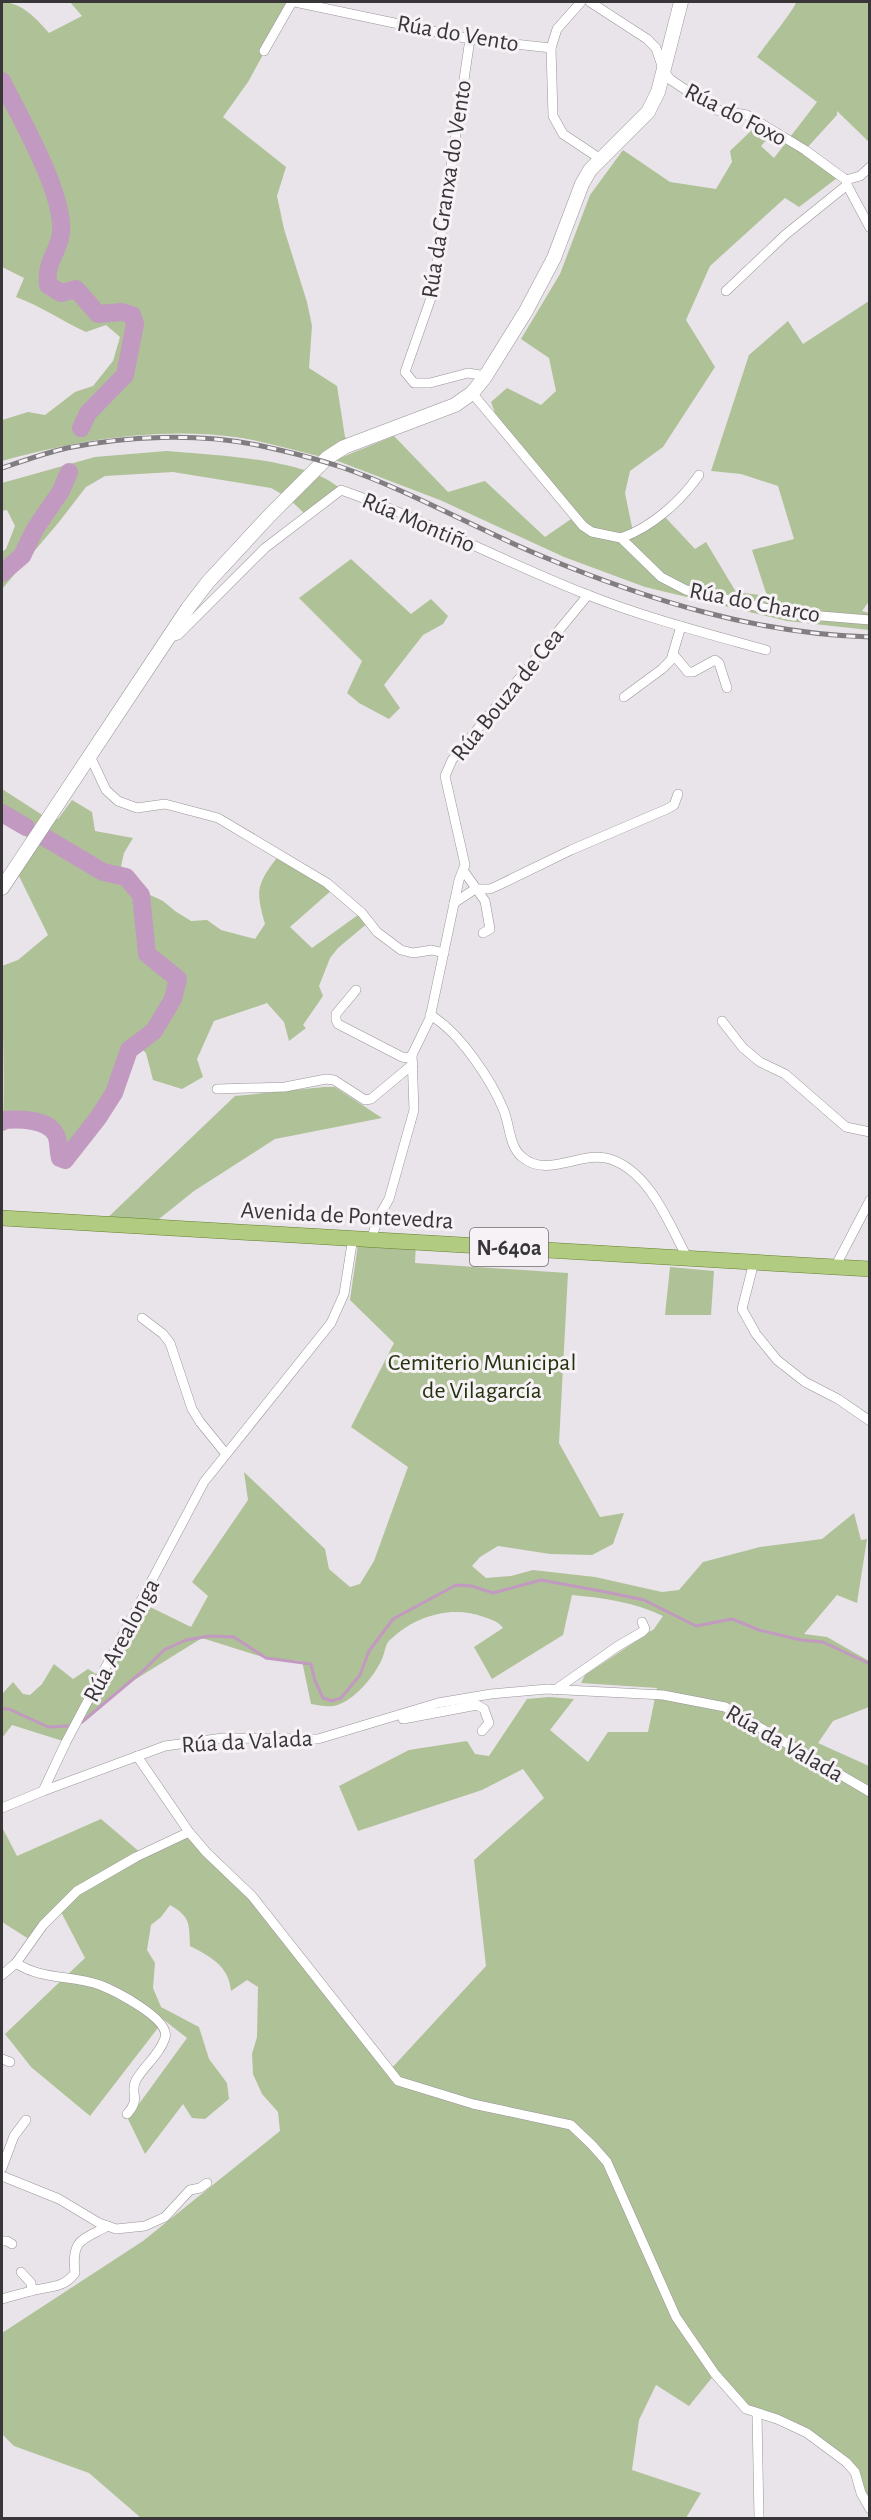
<svg xmlns="http://www.w3.org/2000/svg" width="871" height="2520" viewBox="0 0 871 2520" font-family="'Alegreya Sans',sans-serif">
<rect width="100%" height="100%" fill="#e9e4e9"/>
<!-- green -->
<g fill="#afc197">
<path d="M 2,2 C 21,2 37,19 49,33 L 82,16 L 70,2 L 292,2 L 248,82 L 223,117 L 286,167 L 277,196 L 284,229 L 307,302 L 312,326 L 309,368 L 337,386 L 345,437 L 354,443 L 327,458 C 299,452 270,443 242,438 C 161,426 79,440 2,461 L 2,420 L 28,412 L 45,415 L 75,392 L 93,386 L 113,361 L 120,337 L 106,325 L 86,332 C 62,321 41,306 16,297 L 24,278 L 2,267 Z"/>
<path d="M 796,2 L 869,2 L 869,142 L 837,111 L 837,115 L 805,150 L 837,178 L 799,207 L 785,198 L 710,266 L 686,320 L 715,367 L 663,447 L 630,471 L 625,493 L 633,532 L 648,524 L 666,518 L 695,549 L 706,542 L 736,592 L 767,596 L 752,550 L 794,539 L 778,486 L 741,474 L 711,471 L 749,355 L 788,321 L 803,344 L 869,301 L 870,600 L 862,611 L 869,613 L 869,630 L 787,621 L 645,587 L 564,557 L 440,500 L 335,460 L 394,436 L 448,492 L 485,481 L 545,537 L 574,517 L 500,427 L 491,402 L 507,388 L 541,405 L 556,391 L 549,358 L 521,339 L 560,274 L 590,195 L 623,150 L 670,182 L 716,189 L 732,162 L 730,151 L 755,127 L 770,136 L 761,146 L 774,158 L 817,102 L 757,57 C 764,47 795,9 796,2 Z"/>
<path d="M 166,451 C 210,455 310,458 341,490 L 306,515 L 287,497 L 271,488 L 173,472 L 105,476 L 86,487 L 59,522 L 2,589 L 2,552 L 6,549 L 15,526 L 7,510 L 2,511 L 2,483 L 95,457 Z"/>
<polygon points="351,559 411,614 431,599 448,616 443,624 423,635 384,685 400,708 389,719 359,703 347,693 362,661 299,598"/>
<path d="M 2,789 L 47,818 L 58,819 L 72,800 L 92,812 L 95,831 L 133,838 L 124,853 L 121,866 L 150,895 L 163,901 L 175,911 L 191,921 L 207,920 L 221,930 L 255,939 L 265,924 C 255,889 257,884 279,855 L 333,889 L 290,927 L 312,948 L 358,915 L 369,922 L 338,948 L 330,958 L 319,986 L 323,996 L 303,1025 L 306,1028 L 289,1041 L 284,1022 L 267,1003 L 214,1021 L 197,1059 L 203,1077 L 182,1089 L 153,1080 L 146,1053 L 136,1044 C 124,1060 122,1079 113,1096 C 100,1118 80,1134 69,1157 L 60,1158 C 59,1151 59,1141 56,1135 C 48,1119 18,1119 3,1120 C 5,1069 2,1018 2,966 L 18,960 L 48,935 L 15,868 L 32,841 L 2,820 Z"/>
<polygon points="324,1087 335,1087 382,1118 275,1139 194,1191 149,1227 101,1224 235,1096"/>
<path d="M 359,1237 L 416,1241 L 415,1263 L 568,1273 L 559,1443 L 600,1517 L 624,1513 L 613,1544 L 592,1555 L 550,1554 L 498,1546 L 480,1557 L 472,1566 L 486,1578 L 511,1576 L 533,1570 L 595,1577 L 662,1592 L 679,1590 L 703,1562 L 760,1547 L 822,1539 L 854,1513 L 861,1540 L 867,1539 L 857,1603 L 837,1595 L 804,1634 L 827,1637 L 869,1661 L 869,1707 L 833,1721 L 818,1743 L 869,1766 L 869,2509 L 855,2472 L 807,2433 L 746,2409 L 715,2374 L 689,2406 L 656,2385 L 639,2420 L 632,2470 L 701,2493 L 686,2518 L 141,2518 L 89,2473 L 14,2446 L 2,2434 L 2,2333 L 143,2241 L 280,2131 L 278,2112 L 262,2094 L 253,2074 L 252,2054 L 257,2037 L 258,1987 L 247,1980 L 231,1991 C 229,1966 211,1957 190,1946 C 189,1924 191,1917 170,1905 L 161,1917 L 151,1925 L 147,1950 L 155,1963 L 153,1988 L 161,2007 L 199,2027 L 209,2059 L 227,2083 L 229,2099 L 205,2119 L 192,2118 L 183,2104 L 145,2154 L 128,2119 L 187,2038 L 164,2020 L 90,2116 L 31,2067 L 5,2034 L 85,1958 L 59,1908 L 32,1941 L 2,1922 L 2,1827 L 17,1856 L 101,1819 L 142,1854 L 189,1832 L 252,1896 L 390,2070 L 486,1966 L 474,1860 L 544,1798 L 523,1769 L 482,1790 L 358,1831 L 339,1786 L 409,1750 L 467,1741 L 475,1754 L 489,1756 L 527,1699 L 549,1697 L 574,1699 L 550,1730 L 588,1762 L 608,1732 L 648,1732 L 657,1688 L 581,1683 L 585,1675 L 654,1629 L 663,1616 C 634,1602 604,1598 572,1595 L 563,1635 L 492,1679 L 474,1647 L 503,1628 C 498,1621 492,1620 484,1617 C 451,1605 416,1616 391,1639 C 385,1643 385,1653 382,1659 C 374,1677 353,1702 334,1706 C 327,1707 317,1705 311,1704 L 302,1661 L 266,1658 L 202,1638 L 123,1687 L 82,1722 L 72,1725 L 66,1742 L 12,1725 L 2,1738 L 2,1694 L 13,1682 L 23,1694 L 30,1695 L 42,1684 L 54,1664 L 73,1679 L 88,1669 L 101,1677 L 142,1603 L 191,1627 L 208,1596 L 192,1582 L 248,1500 L 244,1472 L 325,1549 L 329,1569 L 350,1587 L 360,1584 L 374,1561 L 408,1467 L 351,1427 L 394,1343 L 350,1300 Z"/>
<polygon points="670,1267 714,1271 711,1315 665,1315"/>
</g>
<g fill="none" stroke-linecap="round" stroke-linejoin="round">
<!-- stream -->
<g stroke="#c299c0" stroke-width="3">
<polyline points="2,1709 9,1709 48,1727 68,1726"/>
<polyline points="82,1722 144,1670 164,1650 186,1640 210,1636 234,1637 266,1658 311,1664 315,1681 323,1698 332,1701 341,1698 360,1675 369,1651 393,1619 456,1585 472,1586 493,1593 541,1580 606,1592 644,1600 696,1626 732,1619 759,1630 801,1640 823,1642 870,1664"/>
</g>
<!-- river -->
<g stroke="#c299c0" stroke-width="18">
<path d="M 2,81 C 20,118 64,192 61,232 C 60,251 45,260 48,285 L 61,293 L 76,289 L 98,314 L 122,312 L 132,315 L 135,324 L 125,375 L 88,413 L 81,428"/>
<polyline points="2,573 22,556 35,529 61,491 69,472"/>
<polyline points="2,813 26,827"/>
<path d="M 2,1122 L 3,1120 C 17,1119 48,1118 56,1135 C 59,1141 58,1151 60,1158 L 65,1160 L 98,1118 L 114,1093 L 129,1050 L 154,1031 L 173,999 L 178,979 L 147,954 L 141,895 L 126,877 L 103,872 L 44,837"/>
</g>
<defs>
<g id="street">
<polyline points="295,2 470,39 551,48"/>
<polyline points="581,2 557,29 551,48 553,116 563,134 599,158"/>
<polyline points="590,2 647,39 656,48 664,72 671,80 716,110 747,115 805,150 846,180"/>
<polyline points="470,39 432,295 405,372 414,383 430,383 468,373 486,376"/>
<polyline points="264,51 292,2"/>
<polyline points="846,180 847,185 870,228"/>
<polyline points="846,180 860,176 870,167"/>
<polyline points="726,291 785,235 847,185"/>
<polyline points="472,393 583,526 592,532 621,538 661,577 686,590 785,613 870,620"/>
<path d="M 621,538 C 652,527 681,501 699,475"/>
<path d="M 168,638 L 178,635 L 265,548 L 341,490 C 424,519 502,561 583,593 C 642,617 705,633 766,650"/>
<polyline points="673,654 688,672 693,672 715,660 719,663 727,688"/>
<polyline points="624,697 662,669 671,660 681,626"/>
<polyline points="89,754 106,790 118,801 137,808 165,804 218,818 327,883 362,913 377,932 401,950 413,953 432,950 444,953"/>
<polyline points="463,870 485,901 490,929 483,933"/>
<polyline points="454,903 475,889 490,889 499,885 571,850 667,809 674,805 678,794"/>
<polyline points="356,990 336,1014 336,1020 338,1024 402,1057 407,1058 412,1055"/>
<path d="M 430,1015 C 459,1031 492,1081 504,1111 C 510,1126 509,1146 522,1157 C 547,1179 582,1150 610,1159 C 650,1172 669,1224 687,1257"/>
<polyline points="722,1021 743,1048 760,1062 785,1074 846,1127 870,1132"/>
<polyline points="217,1089 285,1087 326,1079 334,1080 365,1100 371,1099 413,1064"/>
<polyline points="372,1238 377,1220 389,1199 414,1110 412,1055 430,1018 459,880 465,865 445,776 452,760 588,595"/>
<polyline points="754,1262 742,1309 756,1334 777,1360 805,1382 838,1399 870,1421"/>
<polyline points="835,1267 870,1200"/>
<polyline points="142,1318 163,1334 170,1343 192,1409 200,1422 226,1454"/>
<polyline points="555,1690 618,1646 642,1632 645,1629 642,1622"/>
<polyline points="403,1719 477,1705 484,1709 489,1723 482,1731"/>
<polyline points="137,1756 189,1832 206,1852 252,1896 398,2081 473,2104 571,2125 592,2145 607,2162 676,2317 715,2374 746,2409 777,2419 807,2433 846,2462 855,2472 861,2493 870,2509"/>
<polyline points="43,1791 165,1746 223,1738 318,1739 438,1703 491,1694 547,1689 663,1695 725,1707 870,1792"/>
<polyline points="2,1808 43,1791 66,1742 204,1482 331,1323 344,1294 353,1237"/>
<path d="M 16,1963 C 41,1980 72,1975 100,1985 C 115,1991 171,2019 165,2038 C 160,2054 144,2066 136,2080 C 129,2095 142,2097 127,2114"/>
<polyline points="2,1975 16,1963 43,1925 77,1891 136,1857 189,1832"/>
<polyline points="2,2059 10,2062"/>
<polyline points="2,2168 14,2136 26,2120"/>
<polyline points="2,2176 59,2199 99,2223 116,2229 145,2226 165,2217 190,2190 200,2188 207,2183"/>
<polyline points="2,2241 7,2241 12,2244"/>
<polyline points="21,2272 31,2283 32,2291"/>
<path d="M 2,2299 C 11,2296 21,2294 31,2291 C 49,2286 63,2289 75,2273 C 71,2238 83,2240 108,2226"/>
<polyline points="757,2414 759,2518"/>
</g>
<polyline id="secondary" points="2,888 188,608 208,582 270,515 327,458 344,447 455,405 472,393 485,377 526,311 554,258 582,184 590,170 648,112 658,92 681,2"/>
<polyline id="primary" points="2,1218 870,1269"/>
</defs>
<!-- street casing -->
<use href="#street" stroke="#999498" stroke-width="10"/>
<!-- secondary casing -->
<use href="#secondary" stroke="#999498" stroke-width="15"/>
<!-- primary casing -->
<use href="#primary" stroke="#658030" stroke-width="16"/>
<!-- street -->
<use href="#street" stroke="#fff" stroke-width="9"/>
<!-- secondary -->
<use href="#secondary" stroke="#fff" stroke-width="14"/>
<!-- primary -->
<use href="#primary" stroke="#b1cb80" stroke-width="15"/>
<defs>
<path id="rail" d="M 2,468 C 23,461 45,453 67,448 C 127,436 196,433 257,445 C 285,451 314,458 341,467 C 411,491 476,529 544,557 C 648,600 757,634 870,637"/>
</defs>
<!-- rail casing -->
<use href="#rail" stroke="#817e81" stroke-width="5"/>
<!-- rail -->
<use href="#rail" stroke="#f6f2f6" stroke-width="3" stroke-dasharray="9" stroke-linecap="butt"/>
</g>
<g text-anchor="middle" stroke-width="6" stroke-linejoin="round" paint-order="stroke">
<!-- shield labels -->
<rect fill="#f6f2f6" stroke="#716e71" stroke-width="1.5" x="470" y="1228" width="78" height="38" rx="4.5"/>
<g font-size="22" font-weight="bold" fill="#383638">
<text x="509" y="1255">N-640a</text>
</g>
<!-- street labels -->
<g font-size="24" fill="#383638" stroke="#f6f2f6">
<text transform="translate(458 33) rotate(10)" y="8">Rúa do Vento</text>
<text transform="translate(736 114) rotate(27)" y="8">Rúa do Foxo</text>
<text transform="translate(446 189) rotate(-81)" y="8">Rúa da Granxa do Vento</text>
<text transform="translate(419 522) rotate(23)" y="8">Rúa Montiño</text>
<text transform="translate(755 602) rotate(11)" y="8">Rúa do Charco</text>
<text transform="translate(507 694) rotate(-51)" y="8">Rúa Bouza de Cea</text>
<text transform="translate(347 1215) rotate(3)" y="8">Avenida de Pontevedra</text>
<text transform="translate(121 1640) rotate(-62)" y="8">Rúa Arealonga</text>
<text transform="translate(247 1741) rotate(-3)" y="8">Rúa da Valada</text>
<text transform="translate(785 1743) rotate(30)" y="8">Rúa da Valada</text>
</g>
<!-- park labels -->
<g font-size="24" fill="#24320d" stroke="#f6f2f6">
<text x="482" y="1370">Cemiterio Municipal<tspan x="482" dy="28">de Vilagarcía</tspan></text>
</g>
</g>
<!-- border -->
<rect width="871" height="2520" fill="none" stroke="#383638" stroke-width="6"/>
</svg>
